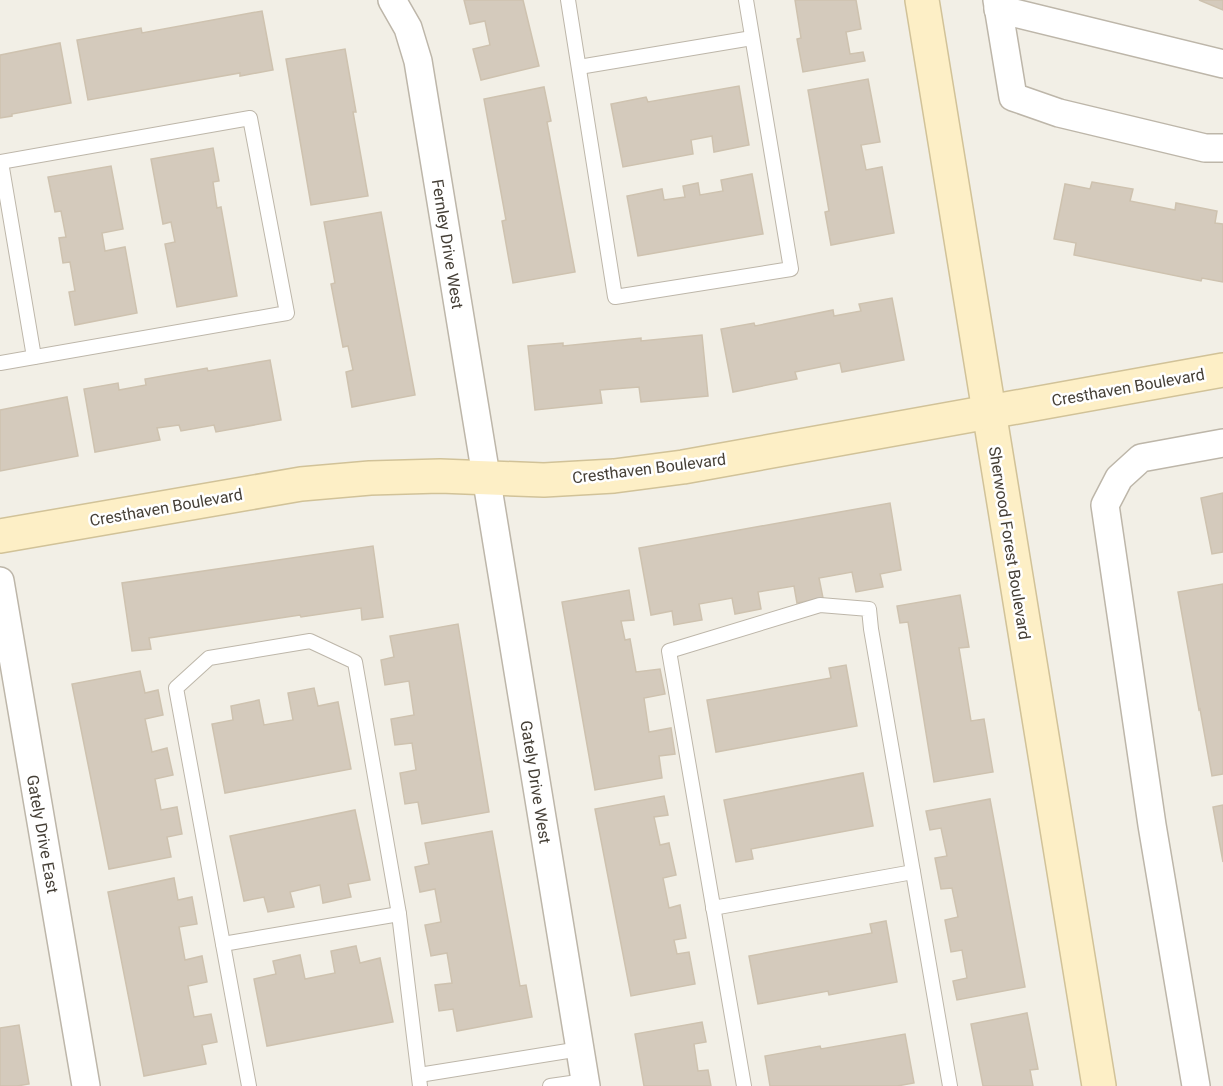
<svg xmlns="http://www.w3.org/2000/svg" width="1223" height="1086" viewBox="0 0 1223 1086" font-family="Roboto,sans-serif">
<rect width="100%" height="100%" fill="#f2efe6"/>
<!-- building -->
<g fill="#d4cabc" stroke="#cec2af" stroke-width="1.5">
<polygon points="464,0 523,0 539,66 481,80 473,49 490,45 485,21 470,24"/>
<polygon points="795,0 856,0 861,29 846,32 850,54 863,52 865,61 803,72 797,39 801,38"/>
<polygon points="1199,0 1223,0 1223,10"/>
<polygon points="262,11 273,70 240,76 240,73 88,100 77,40 141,28 142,33"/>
<polygon points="60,43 71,103 12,114 12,116 0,118 0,55"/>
<polygon points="345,49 356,112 353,112 368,196 311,205 286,59"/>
<polygon points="868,79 880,142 861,145 866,170 882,167 894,233 831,245 825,212 829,211 808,90"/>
<polygon points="739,86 749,145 714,152 712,136 691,140 693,154 623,167 611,104 646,97 648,102"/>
<polygon points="544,87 551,121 547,122 575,272 513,283 502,221 506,220 484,99"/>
<polygon points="213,148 219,181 213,182 217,208 221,207 237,296 177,307 165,244 175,242 171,222 163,224 151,159"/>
<polygon points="111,166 123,229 102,233 105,251 125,247 137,313 75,325 69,292 75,291 70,262 63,263 59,238 66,237 61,211 55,212 48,177"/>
<polygon points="752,174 763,234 638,256 627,196 662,189 664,200 685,197 683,186 698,183 700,195 723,191 721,180"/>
<polygon points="1092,182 1133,189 1130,201 1175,210 1176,203 1217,211 1215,223 1223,224 1223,282 1202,278 1201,281 1074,255 1076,243 1054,239 1065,184 1090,189"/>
<polygon points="381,212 415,395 352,407 346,372 353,370 348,346 343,347 331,284 335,283 324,222"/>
<polygon points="892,298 904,360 842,372 840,363 795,372 797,379 733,392 721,329 754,323 755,326 833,310 834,316 861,311 859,304"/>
<polygon points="702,335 708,396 641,402 639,387 600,390 602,403 535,410 528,346 563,343 563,346 641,338 641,341"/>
<polygon points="270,360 281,420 216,432 214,425 181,431 179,425 157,428 160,440 95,452 84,389 118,383 119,390 146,385 145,379 207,368 208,371"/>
<polygon points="67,397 78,456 0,471 0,410"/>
<polygon points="1223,493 1223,552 1212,554 1201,498"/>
<polygon points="890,503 901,570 880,574 883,587 856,592 852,572 819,578 823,598 797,603 794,586 758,592 761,609 735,614 732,598 699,604 702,620 674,625 672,611 651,615 639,548"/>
<polygon points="373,546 383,617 362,620 361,608 301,617 300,615 149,638 151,649 132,651 122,583"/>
<polygon points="1223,584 1223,774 1212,776 1200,709 1199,710 1178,592"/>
<polygon points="629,590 634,620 621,621 625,640 630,639 636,672 660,669 665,694 644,698 649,732 671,728 675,754 659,756 662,778 595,790 562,602"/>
<polygon points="960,595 969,647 959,648 971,721 984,719 993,772 934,782 908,622 900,623 897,606"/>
<polygon points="458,624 489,812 422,824 418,802 405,804 400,773 416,770 412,743 395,745 391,719 414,715 409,681 385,685 381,660 394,657 390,636"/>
<polygon points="846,665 857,726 716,752 707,700 831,678 829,668"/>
<polygon points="140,671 145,693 158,690 163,715 145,719 152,752 167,748 173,775 155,779 161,810 177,807 182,834 167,837 171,857 109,869 72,684"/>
<polygon points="314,688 318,706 338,702 351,769 225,793 212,724 233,720 231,706 259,700 264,725 293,720 288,693"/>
<polygon points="863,773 873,826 751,849 753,859 736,862 724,800"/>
<polygon points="664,796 668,815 654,817 660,845 669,843 676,875 663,878 669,908 680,905 686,938 674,940 677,954 689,952 695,984 631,996 595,809"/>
<polygon points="990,799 1025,987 957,1000 953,981 967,978 962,950 951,952 945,920 958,917 952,888 941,889 935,858 947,856 941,828 930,830 926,811"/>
<polygon points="1223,805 1223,862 1213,807"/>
<polygon points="355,810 370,880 348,884 351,897 323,903 320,885 290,892 294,907 268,912 264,897 244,901 230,836"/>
<polygon points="492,831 520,986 526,985 532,1017 457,1031 453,1009 439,1011 435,985 452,983 447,953 431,956 425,925 441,922 435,889 420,892 415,867 429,864 425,843"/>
<polygon points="174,878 178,900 192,897 197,924 179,927 185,960 202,956 207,982 188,986 194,1017 211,1014 217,1042 202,1045 206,1064 144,1076 108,892"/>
<polygon points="886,921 897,982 829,995 828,991 758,1004 749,956 872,933 870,924"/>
<polygon points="356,946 360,963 380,958 393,1022 267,1046 254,979 276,974 273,961 300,955 305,979 335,973 331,951"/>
<polygon points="1027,1013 1038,1069 1030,1070 1033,1086 983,1086 971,1024"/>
<polygon points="702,1022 706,1042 694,1044 698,1071 708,1070 711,1086 644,1086 635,1034"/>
<polygon points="19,1025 29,1084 17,1086 0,1086 0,1028"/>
<polygon points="905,1034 914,1083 897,1086 770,1086 765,1056 820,1046 821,1049"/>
</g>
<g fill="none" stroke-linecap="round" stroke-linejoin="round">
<defs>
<g id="lane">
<polyline points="568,0 615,297 791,269 746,0"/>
<polyline points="579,67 752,38"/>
<polyline points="0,162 250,118 287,313 0,363"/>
<polyline points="1,162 34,357"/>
<polyline points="713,908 913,872"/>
<polyline points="223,944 399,914"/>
<polyline points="419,1075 580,1049"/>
<polyline points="249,1086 176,688 209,658 310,641 355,662 399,914 420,1086"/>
<polyline points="550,1086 585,1081"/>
<polyline points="744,1086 669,651 820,605 869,609 871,629 950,1086"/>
</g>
<g id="street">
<polyline points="392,0 408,28 418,61 586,1086"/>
<polyline points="997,0 1013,97 1059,113 1205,148 1223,148"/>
<polyline points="998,9 1223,64"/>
<polyline points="0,581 86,1086"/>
<polyline points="1196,1086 1152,825 1105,505 1119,478 1141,458 1223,443"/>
</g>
<g id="secondary">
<polyline points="922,0 1099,1086"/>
<polyline points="0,536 301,484 370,478 440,476 544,480 614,476 683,467 1223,370"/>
</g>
</defs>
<!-- lane casing -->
<use href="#lane" stroke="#bdb6a9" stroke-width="16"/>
<!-- street casing -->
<use href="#street" stroke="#bdb6a9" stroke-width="30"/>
<!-- secondary casing -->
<use href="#secondary" stroke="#d1c298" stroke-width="36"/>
<!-- lane -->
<use href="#lane" stroke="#fff" stroke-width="14"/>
<!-- street -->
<use href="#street" stroke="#fff" stroke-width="27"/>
<!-- secondary -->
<use href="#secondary" stroke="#fdefc6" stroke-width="33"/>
</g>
<g text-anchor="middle" stroke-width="5" stroke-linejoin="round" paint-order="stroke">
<!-- street labels -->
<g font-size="16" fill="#453f36" stroke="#fff">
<text transform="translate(448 244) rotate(81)" y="6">Fernley Drive West</text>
<text transform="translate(1128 387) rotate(-10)" y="6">Cresthaven Boulevard</text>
<text transform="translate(649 468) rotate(-7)" y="6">Cresthaven Boulevard</text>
<text transform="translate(166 507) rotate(-10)" y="6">Cresthaven Boulevard</text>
<text transform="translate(1010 543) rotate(81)" y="6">Sherwood Forest Boulevard</text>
<text transform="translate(536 782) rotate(81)" y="6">Gately Drive West</text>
<text transform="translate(43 834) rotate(80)" y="6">Gately Drive East</text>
</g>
</g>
</svg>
